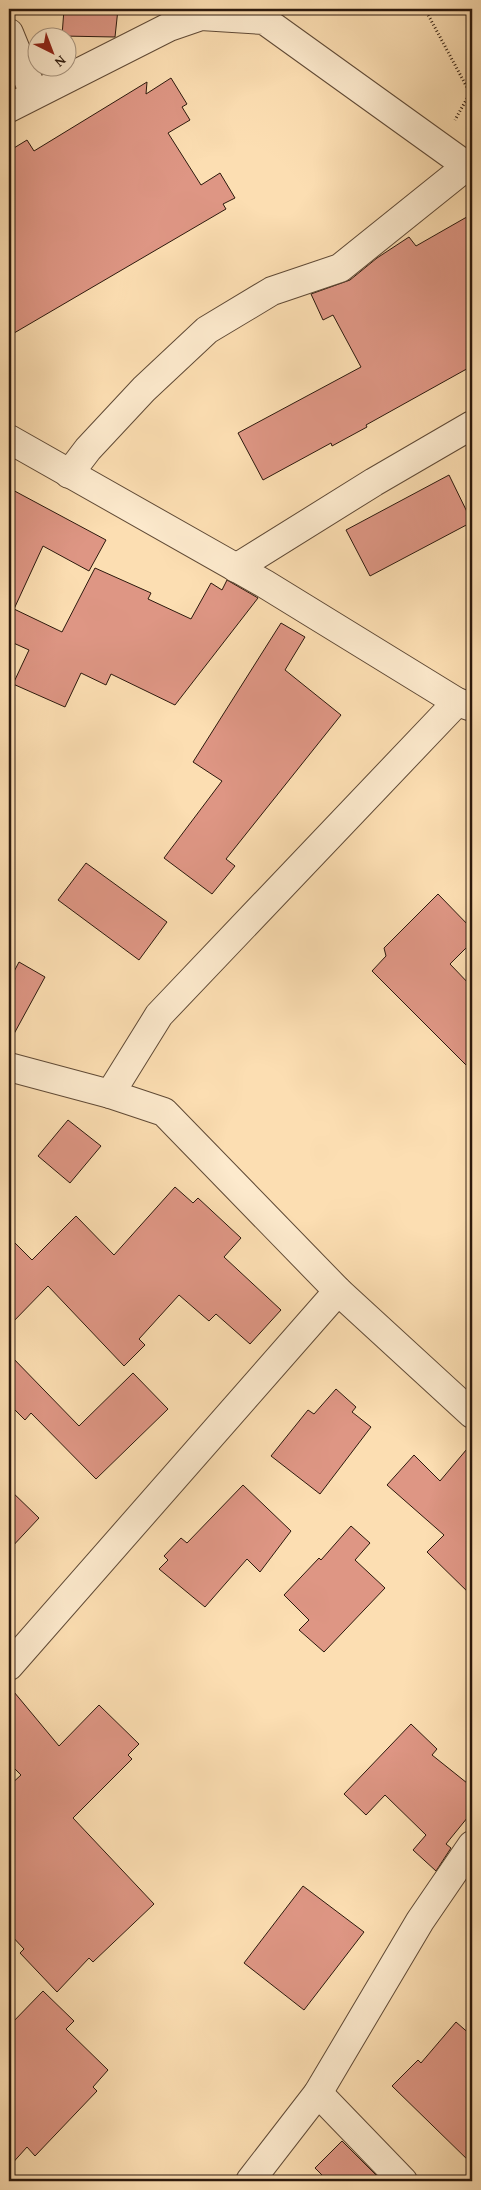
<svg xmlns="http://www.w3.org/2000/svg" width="481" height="2190" viewBox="0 0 481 2190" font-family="'Gentium Book Plus',serif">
<rect width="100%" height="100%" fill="#fcdeb2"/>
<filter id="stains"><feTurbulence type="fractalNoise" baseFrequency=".004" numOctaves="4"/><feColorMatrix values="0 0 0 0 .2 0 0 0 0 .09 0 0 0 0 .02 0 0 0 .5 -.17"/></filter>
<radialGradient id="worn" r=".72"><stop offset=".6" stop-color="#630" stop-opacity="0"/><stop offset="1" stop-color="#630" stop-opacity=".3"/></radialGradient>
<!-- building -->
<g fill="#de9684" stroke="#2c190d">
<polygon points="64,9 118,9 115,37 62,36"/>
<polygon points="171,78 187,104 182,107 190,120 168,133 201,185 220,173 235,198 223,204 226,209 9,336 9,151 27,140 34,151 147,82 146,94"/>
<polygon points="472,214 472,366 366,425 367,427 332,446 331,443 263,480 238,433 361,367 333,315 323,320 311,294 350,280 377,258 409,237 416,246"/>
<polygon points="449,475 472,522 370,576 346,530"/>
<polygon points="9,488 106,540 89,571 43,546 14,609 62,632 95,568 151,593 148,599 191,619 211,583 222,590 227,580 258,598 175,705 111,674 106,685 81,673 65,707 13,684 29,650 9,641"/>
<polygon points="281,623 305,637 285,670 341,715 226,859 235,866 212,894 164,858 222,781 193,762"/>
<polygon points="86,863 167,922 139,960 58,900"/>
<polygon points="438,894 472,929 472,942 450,964 472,987 472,1071 372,971 386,956 384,948"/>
<polygon points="19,962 45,977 9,1043 9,981"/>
<polygon points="68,1120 101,1146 70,1183 38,1156"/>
<polygon points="175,1187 193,1203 198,1198 241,1238 224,1257 281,1310 250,1344 216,1314 209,1321 179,1295 139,1339 145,1345 124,1366 48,1286 9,1326 9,1237 32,1260 76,1216 114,1255"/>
<polygon points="9,1354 79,1426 133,1373 168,1409 96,1479 31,1413 25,1420 9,1404"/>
<polygon points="336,1389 356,1407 352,1412 371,1427 320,1494 271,1456 308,1410 314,1414"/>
<polygon points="472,1443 472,1596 427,1552 444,1535 387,1485 414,1455 440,1481"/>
<polygon points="243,1485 291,1531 260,1572 247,1559 205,1607 159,1569 168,1560 164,1556 181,1538 187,1543"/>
<polygon points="9,1489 39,1518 9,1550"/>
<polygon points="351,1526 370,1543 355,1560 385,1588 324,1652 299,1630 309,1620 284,1595 319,1558 321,1560"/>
<polygon points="9,1686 59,1746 99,1705 139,1744 128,1755 132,1759 73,1818 154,1904 93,1962 89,1958 57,1992 20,1953 24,1949 9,1933 9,1786 21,1775 9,1763"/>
<polygon points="411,1724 437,1749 432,1755 472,1787 472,1812 446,1844 451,1848 436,1871 413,1850 426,1835 385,1795 366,1815 344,1794"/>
<polygon points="303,1886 364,1932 304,2010 244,1963"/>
<polygon points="43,1991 74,2021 66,2029 108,2070 93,2087 97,2091 35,2156 27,2147 9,2167 9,2026"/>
<polygon points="456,2022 472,2036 472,2164 392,2086 418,2060 421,2063"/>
<polygon points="342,2141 382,2181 328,2181 315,2168"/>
</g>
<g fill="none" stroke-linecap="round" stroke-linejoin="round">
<defs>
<g id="minor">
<polyline points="9,33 34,94"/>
<polyline points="9,108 169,27 201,16 264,20 467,166"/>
<polyline points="9,439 265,584 457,702 472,707"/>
<polyline points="69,474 88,449 144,389 207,330 272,291 340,268 467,166 472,165"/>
<polyline points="236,568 374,482 472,425"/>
<polyline points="9,1067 110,1094 164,1112 338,1291 472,1414"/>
<polyline points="110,1094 159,1015 457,702"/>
<polyline points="9,1666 338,1291"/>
<polyline points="318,2093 403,2181"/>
<polyline points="250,2181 318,2093 420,1921 472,1845"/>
</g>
</defs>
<!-- minor casing -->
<use href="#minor" stroke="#604a36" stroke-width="30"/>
<!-- path -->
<polyline stroke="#2c190d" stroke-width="3" stroke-dasharray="1 2.5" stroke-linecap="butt" points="425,9 470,93 455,120"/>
<!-- minor -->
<use href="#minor" stroke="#fdeacd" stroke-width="28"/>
</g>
<!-- margin -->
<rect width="481" height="2190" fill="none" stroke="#fcdeb2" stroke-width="30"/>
<rect x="10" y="10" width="461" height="2170" fill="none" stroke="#2c190d" stroke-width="2.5"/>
<rect x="15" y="15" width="451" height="2160" fill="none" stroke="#2c190d"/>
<!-- north arrow -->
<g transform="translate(52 52) rotate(138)"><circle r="24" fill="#fdeacd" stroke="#a99680"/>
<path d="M0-4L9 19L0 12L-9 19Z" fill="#8f2418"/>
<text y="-8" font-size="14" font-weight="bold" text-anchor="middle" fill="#2c190d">N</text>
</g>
<rect width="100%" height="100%" filter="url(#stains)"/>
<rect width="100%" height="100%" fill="url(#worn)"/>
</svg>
